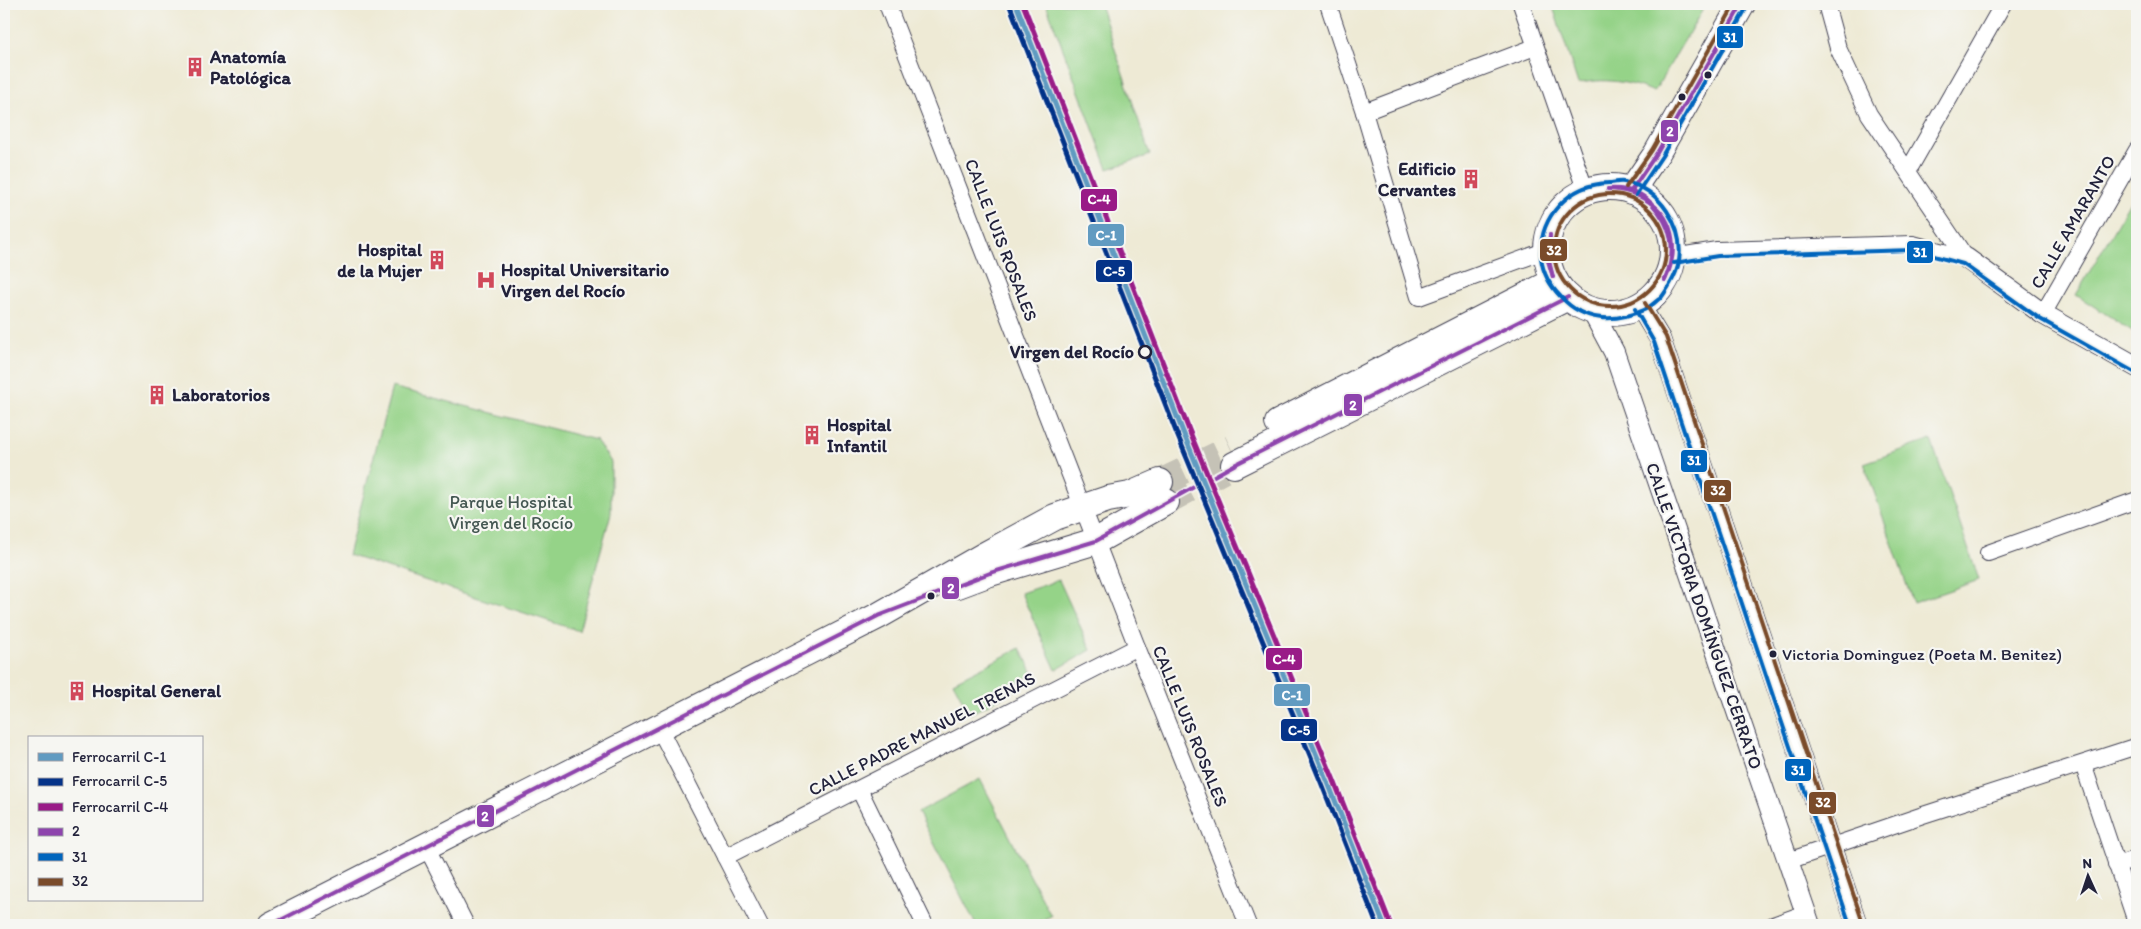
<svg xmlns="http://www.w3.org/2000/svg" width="2141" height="929" viewBox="0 0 2141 929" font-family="Itim,sans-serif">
<rect width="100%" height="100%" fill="#f6f6f2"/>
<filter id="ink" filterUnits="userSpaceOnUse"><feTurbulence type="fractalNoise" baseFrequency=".02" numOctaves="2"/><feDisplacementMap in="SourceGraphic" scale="10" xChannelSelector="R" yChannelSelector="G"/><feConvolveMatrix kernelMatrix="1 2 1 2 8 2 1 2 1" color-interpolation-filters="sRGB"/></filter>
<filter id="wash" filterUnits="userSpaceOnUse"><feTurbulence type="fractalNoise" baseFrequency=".0096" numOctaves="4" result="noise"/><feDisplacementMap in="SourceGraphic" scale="20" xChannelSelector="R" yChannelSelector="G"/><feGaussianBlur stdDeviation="1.12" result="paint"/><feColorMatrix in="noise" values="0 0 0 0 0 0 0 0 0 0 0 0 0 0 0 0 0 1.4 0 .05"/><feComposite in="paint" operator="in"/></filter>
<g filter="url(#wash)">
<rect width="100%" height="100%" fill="#eeead5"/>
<!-- green -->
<g fill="#95d388" stroke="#5c7a62">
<polygon points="1046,4 1100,4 1150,155 1108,169"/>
<path d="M 1552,4 L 1706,4 L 1654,92 C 1632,82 1602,77 1578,84 Z"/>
<polygon points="2137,190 2137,334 2076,295"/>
<polygon points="392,387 596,440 611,462 611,513 579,631 348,555"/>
<polygon points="1931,440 1979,580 1913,603 1864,463"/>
<polygon points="1059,580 1091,650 1056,670 1021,593"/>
<polygon points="1020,648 1036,679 970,714 953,682"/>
<polygon points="980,779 1051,916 1030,925 976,925 918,812"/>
</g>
</g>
<g filter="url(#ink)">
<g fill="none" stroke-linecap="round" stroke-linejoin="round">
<!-- primary-tunnel -->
<g stroke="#c5c2b6" stroke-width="26" stroke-dasharray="26 13" stroke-linecap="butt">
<polyline points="1160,482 1231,448"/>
<polyline points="1166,502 1234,465"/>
</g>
<defs>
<g id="minor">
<polyline points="887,4 1137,647 1248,925"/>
<polyline points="1328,4 1364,112 1419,297 1547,250"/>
<polyline points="1521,4 1586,192"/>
<polyline points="1826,4 1838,48 1869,114 1966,258"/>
<polyline points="1364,112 1535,47"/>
<polyline points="1908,171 2003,4"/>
<polyline points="1673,257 1717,250 1913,244 1966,258"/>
<polyline points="2043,314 2137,150"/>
<polyline points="1988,553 2137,500"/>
<polyline points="659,728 760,925"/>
<polyline points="2083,764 2137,925"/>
<polyline points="859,789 925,925"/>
<polyline points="426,846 466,925"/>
<polyline points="725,857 1137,647"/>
<polyline points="1788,861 1923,815 2137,746"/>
<polyline points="2116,865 2137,858"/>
<polyline points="1773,925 1806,913"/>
</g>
<g id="tertiary">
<polyline points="1966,258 2043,314 2137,367"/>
<polyline points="1640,306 1660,339 1857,925"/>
<polyline points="1592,311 1614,352 1810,925"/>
</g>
<g id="primary">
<circle cx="1610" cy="250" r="63"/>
<polyline points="1631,191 1657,153 1742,4"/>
<polyline points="1278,423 1555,281"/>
<polyline points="1234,465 1568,297"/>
<polyline points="958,585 990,573 1096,541 1166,502"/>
<polyline points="271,925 878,616 985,555 1055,517 1108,499 1130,495 1160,482"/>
</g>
</defs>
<!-- minor casing -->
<use href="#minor" stroke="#414052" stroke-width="18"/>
<!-- tertiary casing -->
<use href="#tertiary" stroke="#414052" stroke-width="22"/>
<!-- primary casing -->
<use href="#primary" stroke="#414052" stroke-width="28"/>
<!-- minor -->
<use href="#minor" stroke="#fff" stroke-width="16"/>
<!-- tertiary -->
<use href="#tertiary" stroke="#fff" stroke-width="20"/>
<!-- primary -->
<use href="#primary" stroke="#fff" stroke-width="26"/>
<defs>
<g id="bus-1">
<path d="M 1608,189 C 1625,189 1637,194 1651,203"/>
<path d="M 1608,189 C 1624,188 1640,191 1651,203"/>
<polyline points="1631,191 1657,153 1742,4"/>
<path d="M 1651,203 C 1676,221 1678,254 1665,280"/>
<path d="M 1651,203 C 1673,227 1677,250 1665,280"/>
<polyline points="1550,235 1548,257 1553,277"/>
<polyline points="1550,235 1548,261 1553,277"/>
<polyline points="271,925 878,616 990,573 1096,541 1234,465 1568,297"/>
</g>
<g id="bus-2">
<polyline points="1636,195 1662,156 1747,7"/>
<polyline points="1674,263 1718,256 1912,250 1963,264 2040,319 2134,372"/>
<path d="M 1659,299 C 1654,303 1649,308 1644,310 C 1614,323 1584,322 1561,297 C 1550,286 1543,274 1541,258 C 1538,217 1569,184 1609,183 C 1613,183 1619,181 1624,182 C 1660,188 1684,226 1679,261 C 1677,274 1669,287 1661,298"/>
<polyline points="1635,309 1654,342 1850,925"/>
</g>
<g id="bus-3">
<polyline points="1626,187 1652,150 1735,4"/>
<circle cx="1610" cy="250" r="56"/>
<polyline points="1645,303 1666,337 1863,923"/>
</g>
</defs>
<!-- bus-1 casing -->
<use href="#bus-1" stroke="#f6f6f2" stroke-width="8"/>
<!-- bus-2 casing -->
<use href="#bus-2" stroke="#f6f6f2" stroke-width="8"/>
<!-- bus-3 casing -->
<use href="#bus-3" stroke="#f6f6f2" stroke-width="8"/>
<!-- bus-1 -->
<use href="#bus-1" stroke="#8e44ad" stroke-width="4"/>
<!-- bus-2 -->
<use href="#bus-2" stroke="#0065bd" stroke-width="4"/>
<!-- bus-3 -->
<use href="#bus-3" stroke="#7a4b2a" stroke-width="4"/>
<defs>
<polyline id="rail-1" points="1016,4 1183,432 1327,780 1384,925"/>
<polyline id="rail-2" points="1010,6 1177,434 1321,782 1377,925"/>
<polyline id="rail-3" points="1023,4 1189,430 1333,778 1390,923"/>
</defs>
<!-- rail-1 casing -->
<use href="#rail-1" stroke="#f6f6f2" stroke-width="9"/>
<!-- rail-2 casing -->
<use href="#rail-2" stroke="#f6f6f2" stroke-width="9"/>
<!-- rail-3 casing -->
<use href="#rail-3" stroke="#f6f6f2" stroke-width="9"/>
<!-- rail-1 -->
<use href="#rail-1" stroke="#619bc1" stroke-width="5"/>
<!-- rail-2 -->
<use href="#rail-2" stroke="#053388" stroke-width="5"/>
<!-- rail-3 -->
<use href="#rail-3" stroke="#991b87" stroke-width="5"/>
</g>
</g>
<!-- icons -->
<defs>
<symbol id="building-bare" viewBox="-9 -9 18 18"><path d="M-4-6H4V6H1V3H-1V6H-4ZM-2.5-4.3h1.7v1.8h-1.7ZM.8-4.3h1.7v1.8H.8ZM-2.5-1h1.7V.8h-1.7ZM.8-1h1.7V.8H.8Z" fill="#d1495b" stroke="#f6f6f2" stroke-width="2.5" paint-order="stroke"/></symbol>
<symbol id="hospital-bare" viewBox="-9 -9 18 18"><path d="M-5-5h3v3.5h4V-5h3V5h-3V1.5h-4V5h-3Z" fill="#d1495b" stroke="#f6f6f2" stroke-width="2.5" paint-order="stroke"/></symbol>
</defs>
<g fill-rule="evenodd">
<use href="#building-bare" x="181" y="53" width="28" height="28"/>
<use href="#building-bare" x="1457" y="165" width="28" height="28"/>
<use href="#building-bare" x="423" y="246" width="28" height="28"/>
<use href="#hospital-bare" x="472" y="266" width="28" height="28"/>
<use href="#building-bare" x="143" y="381" width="28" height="28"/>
<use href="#building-bare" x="798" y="421" width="28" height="28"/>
<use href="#building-bare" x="63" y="677" width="28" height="28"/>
</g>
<!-- markers -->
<g fill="#22223b" stroke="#f6f6f2" stroke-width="2">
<circle cx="1708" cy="75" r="4.5"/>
<circle cx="1682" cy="97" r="4.5"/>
<circle cx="931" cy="596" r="4.5"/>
<circle cx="1773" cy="654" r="4.5"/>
</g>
<circle fill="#f6f6f2" stroke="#22223b" stroke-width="2.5" cx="1145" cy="352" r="6"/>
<g text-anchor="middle" stroke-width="4.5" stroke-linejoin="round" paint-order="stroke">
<!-- bus labels -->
<g font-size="17" fill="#22223b" stroke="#f6f6f2" text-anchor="start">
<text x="1782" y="660">Victoria Dominguez (Poeta M. Benitez)</text>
</g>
<!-- poi labels -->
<g font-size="18" font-weight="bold" fill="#22223b" stroke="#f6f6f2" text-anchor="start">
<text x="210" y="63">Anatomía<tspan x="210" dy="21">Patológica</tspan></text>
<text x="1456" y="175" text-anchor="end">Edificio<tspan x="1456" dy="21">Cervantes</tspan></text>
<text x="422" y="256" text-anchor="end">Hospital<tspan x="422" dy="21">de la Mujer</tspan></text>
<text x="501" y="276">Hospital Universitario<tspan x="501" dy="21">Virgen del Rocío</tspan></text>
<text x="172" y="401">Laboratorios</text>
<text x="827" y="431">Hospital<tspan x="827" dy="21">Infantil</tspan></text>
<text x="92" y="697">Hospital General</text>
</g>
<!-- street labels -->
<g font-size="18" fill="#22223b" stroke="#f6f6f2">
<text transform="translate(2073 222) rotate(-60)" y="6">CALLE AMARANTO</text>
<text transform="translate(1001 240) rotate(69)" y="6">CALLE LUIS ROSALES</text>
<text transform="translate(1704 616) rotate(71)" y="6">CALLE VICTORIA DOMÍNGUEZ CERRATO</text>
<text transform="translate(1190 726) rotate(68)" y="6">CALLE LUIS ROSALES</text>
<text transform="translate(922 734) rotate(-27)" y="6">CALLE PADRE MANUEL TRENAS</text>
</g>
<!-- stop labels -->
<g font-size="18" font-weight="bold" fill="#22223b" stroke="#f6f6f2" text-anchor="end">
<text x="1134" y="358">Virgen del Rocío</text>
</g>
<!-- park labels -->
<g font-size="18" fill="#445752" stroke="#f6f6f2">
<text x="511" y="508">Parque Hospital<tspan x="511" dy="21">Virgen del Rocío</tspan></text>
</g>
</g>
<g stroke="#f6f6f2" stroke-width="2">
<rect x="1716" y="25" width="28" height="24" rx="5" fill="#0065bd"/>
<rect x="1660" y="119" width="19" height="24" rx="5" fill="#8e44ad"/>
<rect x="1080" y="188" width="38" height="24" rx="5" fill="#991b87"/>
<rect x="1087" y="223" width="38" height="24" rx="5" fill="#619bc1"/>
<rect x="1539" y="238" width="29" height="24" rx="5" fill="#7a4b2a"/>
<rect x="1906" y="240" width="28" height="24" rx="5" fill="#0065bd"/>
<rect x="1095" y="259" width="38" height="24" rx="5" fill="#053388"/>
<rect x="1343" y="393" width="20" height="24" rx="5" fill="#8e44ad"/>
<rect x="1680" y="449" width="28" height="24" rx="5" fill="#0065bd"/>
<rect x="1703" y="479" width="29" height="24" rx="5" fill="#7a4b2a"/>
<rect x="941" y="576" width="19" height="24" rx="5" fill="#8e44ad"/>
<rect x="1265" y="647" width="38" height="24" rx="5" fill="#991b87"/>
<rect x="1273" y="683" width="38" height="24" rx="5" fill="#619bc1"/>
<rect x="1280" y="718" width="38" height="24" rx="5" fill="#053388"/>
<rect x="1784" y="758" width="28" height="24" rx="5" fill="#0065bd"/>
<rect x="1808" y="791" width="29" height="24" rx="5" fill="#7a4b2a"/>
<rect x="476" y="804" width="19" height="24" rx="5" fill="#8e44ad"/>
</g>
<g font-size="14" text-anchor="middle" font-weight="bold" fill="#fff">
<text x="1730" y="42">31</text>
<text x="1670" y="136">2</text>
<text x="1099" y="204">C-4</text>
<text x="1106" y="240">C-1</text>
<text x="1554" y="255">32</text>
<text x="1920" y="257">31</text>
<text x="1114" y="276">C-5</text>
<text x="1353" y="410">2</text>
<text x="1694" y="465">31</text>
<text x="1718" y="495">32</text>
<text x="951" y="593">2</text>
<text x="1284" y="664">C-4</text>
<text x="1292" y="700">C-1</text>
<text x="1299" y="735">C-5</text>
<text x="1798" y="775">31</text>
<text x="1823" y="807">32</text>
<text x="485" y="821">2</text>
</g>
<!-- margin -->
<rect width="2141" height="929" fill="none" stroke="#f6f6f2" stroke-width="20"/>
<!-- legend -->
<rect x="28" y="736" width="175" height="165" fill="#f6f6f2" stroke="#a1a1a9"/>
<rect x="38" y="753" width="25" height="8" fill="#619bc1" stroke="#a1a1a9"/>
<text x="72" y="762" font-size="15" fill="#22223b">Ferrocarril C-1</text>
<rect x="38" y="778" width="25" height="8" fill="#053388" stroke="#a1a1a9"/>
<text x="72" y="786" font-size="15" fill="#22223b">Ferrocarril C-5</text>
<rect x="38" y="803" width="25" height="8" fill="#991b87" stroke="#a1a1a9"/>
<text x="72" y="812" font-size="15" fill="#22223b">Ferrocarril C-4</text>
<rect x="38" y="828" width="25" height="8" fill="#8e44ad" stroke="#a1a1a9"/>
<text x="72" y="836" font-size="15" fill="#22223b">2</text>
<rect x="38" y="853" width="25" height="8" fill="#0065bd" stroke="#a1a1a9"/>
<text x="72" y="862" font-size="15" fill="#22223b">31</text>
<rect x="38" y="878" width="25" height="8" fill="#7a4b2a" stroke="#a1a1a9"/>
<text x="72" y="886" font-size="15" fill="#22223b">32</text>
<!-- north arrow -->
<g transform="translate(2088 876) rotate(357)" stroke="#f6f6f2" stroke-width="4" paint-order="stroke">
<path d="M0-4L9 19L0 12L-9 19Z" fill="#22223b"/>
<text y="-8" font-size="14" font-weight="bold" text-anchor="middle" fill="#22223b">N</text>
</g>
</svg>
